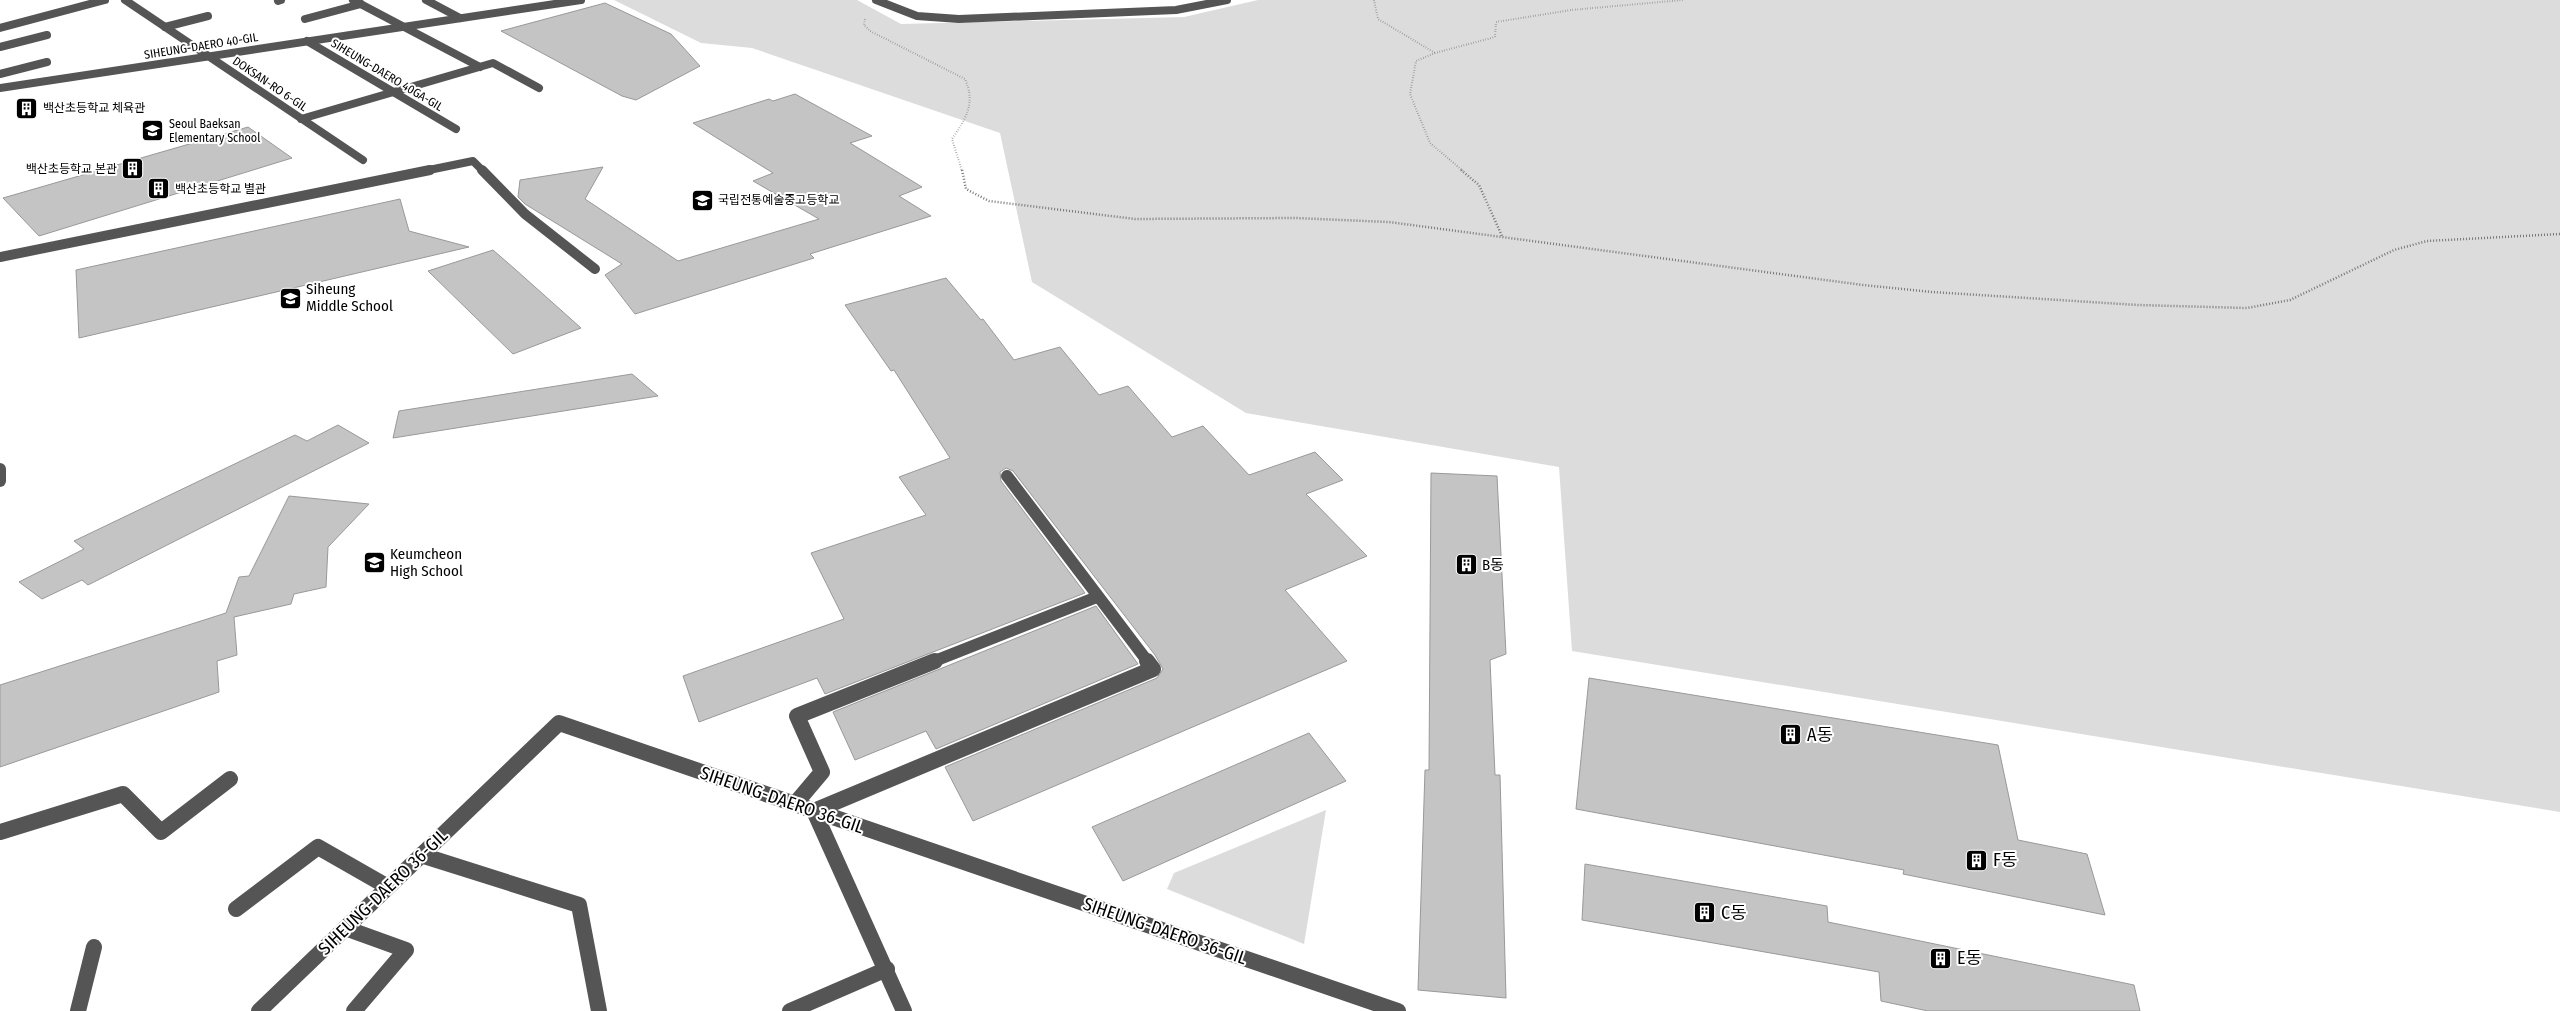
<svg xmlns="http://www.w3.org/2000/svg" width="2560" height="1011" viewBox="0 0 2560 1011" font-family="'Fira Sans Condensed','Noto Sans KR',sans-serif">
<rect width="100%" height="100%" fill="#fff"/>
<!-- green -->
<g fill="#dcdcdc">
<polygon points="614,0 857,0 901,24 1184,17 1258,0 2560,0 2560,812 1572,651 1559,467 1246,413 1032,282 1000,133 752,48 701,43"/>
<polygon points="1326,810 1304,944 1167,889 1174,873"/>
</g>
<!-- building -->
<g fill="#c4c4c4" stroke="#999">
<polygon points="605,3 671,34 700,66 636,100 622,96 501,31"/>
<polygon points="795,94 872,136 850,143 922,187 899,196 931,216 810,254 814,258 635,314 605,275 622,264 525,204 518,197 520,180 603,167 585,199 678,261 819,219 753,181 773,173 693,123 769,99 773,101"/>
<polygon points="248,127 292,158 39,236 3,198"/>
<polygon points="400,199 409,231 469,247 79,338 76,270"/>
<polygon points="493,250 516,270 581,328 513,354 428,271"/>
<polygon points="946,278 981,320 983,319 1014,360 1060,347 1099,395 1128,386 1172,437 1203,426 1249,475 1315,452 1343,480 1306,494 1367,556 1285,590 1347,661 973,821 945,767 1157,678 1163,669 1155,655 1013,471 1006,468 1000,472 1001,481 1085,593 825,694 817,678 699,722 683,676 844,619 811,553 926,515 899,477 950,458 894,370 891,371 845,305"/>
<polygon points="632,374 658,396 393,438 399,411"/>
<polygon points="338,425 369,443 88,585 82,580 42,599 19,582 84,549 74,541 295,435 307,441"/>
<polygon points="1431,473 1497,476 1506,654 1490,660 1495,775 1500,775 1506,998 1418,990 1425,770 1429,770"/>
<polygon points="289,496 369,504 328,547 326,587 294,594 291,604 234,617 237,655 217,661 219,692 0,767 0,685 226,613 239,577 249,576"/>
<polygon points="1096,606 1138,664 936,749 926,731 855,760 833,712"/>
<polygon points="1589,678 1998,745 2018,840 2087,854 2105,915 1903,874 1904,870 1576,809"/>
<polygon points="1309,733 1346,781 1123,881 1092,827"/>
<polygon points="1585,864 1827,906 1828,922 2134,985 2140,1011 1928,1011 1881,1001 1879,972 1582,920"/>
</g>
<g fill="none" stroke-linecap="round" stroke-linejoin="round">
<!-- path-far1 -->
<g stroke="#777" stroke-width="2" stroke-dasharray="0.5 2" stroke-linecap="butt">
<polyline points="1374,0 1378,19 1435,53"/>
<path d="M 865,19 L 864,25 L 870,31 L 965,79 C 976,104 966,118 952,139 L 962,171"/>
<polyline points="1463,171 1430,143 1410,94 1416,61 1435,53 1495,37 1496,22 1571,10 1683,0"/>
</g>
<!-- path -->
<g stroke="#777" stroke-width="2.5" stroke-dasharray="1 2" stroke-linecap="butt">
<polyline points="962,170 966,189 989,201 1135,219 1295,218 1389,222 1863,285 1932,292 2138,305 2247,308 2290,300 2394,250 2427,241 2560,234"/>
<polyline points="1461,170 1479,185 1502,236"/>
</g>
<!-- minor-far3 -->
<g stroke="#555" stroke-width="8">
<polyline points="125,0 363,160"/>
<polyline points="353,0 480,67"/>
<polyline points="426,0 460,18"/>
<polyline points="876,0 917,16 959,19 1176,10 1227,0"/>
<polyline points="278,1 281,0"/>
<polyline points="305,19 361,4"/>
<polyline points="165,27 208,16"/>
<polyline points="0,28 105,0"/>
<polyline points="307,41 456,129"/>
<polyline points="0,47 47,35"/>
<polyline points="0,74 47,62"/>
<polyline points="0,88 581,0"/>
<polyline points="301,119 493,63 539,88"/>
<polyline points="424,171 473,161 483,171"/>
</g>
<!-- minor-far2 -->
<g stroke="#555" stroke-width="10">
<polyline points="482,170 525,214 595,269"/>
<polyline points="0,257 430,170"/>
</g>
<!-- minor-far1 -->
<g stroke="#555" stroke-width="12">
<polyline points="0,469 0,481"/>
<polyline points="1007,476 1148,662"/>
<polyline points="932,662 1097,597"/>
</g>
<!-- minor -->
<g stroke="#555" stroke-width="16">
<polyline points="795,804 822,772 797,716 935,661"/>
<polyline points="0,832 123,794 161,832 230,779"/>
<polyline points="421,855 579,905 599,1011"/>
<polyline points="236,909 318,847 388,887"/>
<polyline points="345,928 406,950 354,1011"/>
<polyline points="78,1011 94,947"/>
<polyline points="259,1011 559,723 1398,1011"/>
<polyline points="790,1011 887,969"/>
<polyline points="904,1011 814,811 1153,669 1147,661"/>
</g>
</g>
<!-- icons -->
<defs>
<symbol id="building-square" viewBox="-11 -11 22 22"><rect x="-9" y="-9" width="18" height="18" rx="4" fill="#000" stroke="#fff"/><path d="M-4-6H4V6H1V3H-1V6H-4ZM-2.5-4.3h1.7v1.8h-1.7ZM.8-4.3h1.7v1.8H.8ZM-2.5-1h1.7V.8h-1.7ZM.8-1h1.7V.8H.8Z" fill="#fff"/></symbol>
<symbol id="school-square" viewBox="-11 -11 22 22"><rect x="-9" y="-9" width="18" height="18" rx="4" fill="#000" stroke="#fff"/><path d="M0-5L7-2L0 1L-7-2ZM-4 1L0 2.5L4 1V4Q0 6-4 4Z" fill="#fff"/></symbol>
</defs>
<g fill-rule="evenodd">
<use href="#building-square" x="14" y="96" width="25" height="25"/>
<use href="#school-square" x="140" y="118" width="25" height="25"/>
<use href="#building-square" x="120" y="156" width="25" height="25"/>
<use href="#building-square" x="146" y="176" width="25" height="25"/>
<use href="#school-square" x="690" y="188" width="25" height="25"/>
<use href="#school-square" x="278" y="286" width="25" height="25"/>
<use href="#school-square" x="362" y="550" width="25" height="25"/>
<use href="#building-square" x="1454" y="552" width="25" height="25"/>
<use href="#building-square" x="1778" y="722" width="25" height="25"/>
<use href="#building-square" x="1964" y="848" width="25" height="25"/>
<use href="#building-square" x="1692" y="900" width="25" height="25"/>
<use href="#building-square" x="1928" y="946" width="25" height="25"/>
</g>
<g text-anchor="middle" stroke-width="4" stroke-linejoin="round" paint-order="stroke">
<!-- far-street labels -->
<g font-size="12" fill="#000" stroke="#fff">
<text transform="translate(201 46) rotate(-9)" y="4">SIHEUNG-DAERO 40-GIL</text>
<text transform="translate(387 75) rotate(31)" y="4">SIHEUNG-DAERO 40GA-GIL</text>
<text transform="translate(270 84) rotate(34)" y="4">DOKSAN-RO 6-GIL</text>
</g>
<!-- far-poi labels -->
<g font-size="12" fill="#000" stroke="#fff" text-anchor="start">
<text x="43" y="112">백산초등학교 체육관</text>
<text x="169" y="128">Seoul Baeksan<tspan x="169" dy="14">Elementary School</tspan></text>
<text x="117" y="173" text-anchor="end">백산초등학교 본관</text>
<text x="175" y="193">백산초등학교 별관</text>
<text x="718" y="204">국립전통예술중고등학교</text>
</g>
<!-- poi labels -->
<g font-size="15" fill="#000" stroke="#fff" text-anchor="start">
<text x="306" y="294">Siheung<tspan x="306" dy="17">Middle School</tspan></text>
<text x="390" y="559">Keumcheon<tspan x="390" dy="17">High School</tspan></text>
<text x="1482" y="570">B동</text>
</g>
<!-- near-poi labels -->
<g font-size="18" fill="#000" stroke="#fff" text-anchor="start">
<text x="1807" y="741">A동</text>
<text x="1993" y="866">F동</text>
<text x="1721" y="919">C동</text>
<text x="1957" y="964">E동</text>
</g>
<!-- near-street labels -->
<g font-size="18" fill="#000" stroke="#fff">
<text transform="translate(782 800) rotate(19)" y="6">SIHEUNG-DAERO 36-GIL</text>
<text transform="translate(383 892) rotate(-44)" y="6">SIHEUNG-DAERO 36-GIL</text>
<text transform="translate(1165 931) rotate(19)" y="6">SIHEUNG-DAERO 36-GIL</text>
</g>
</g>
</svg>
